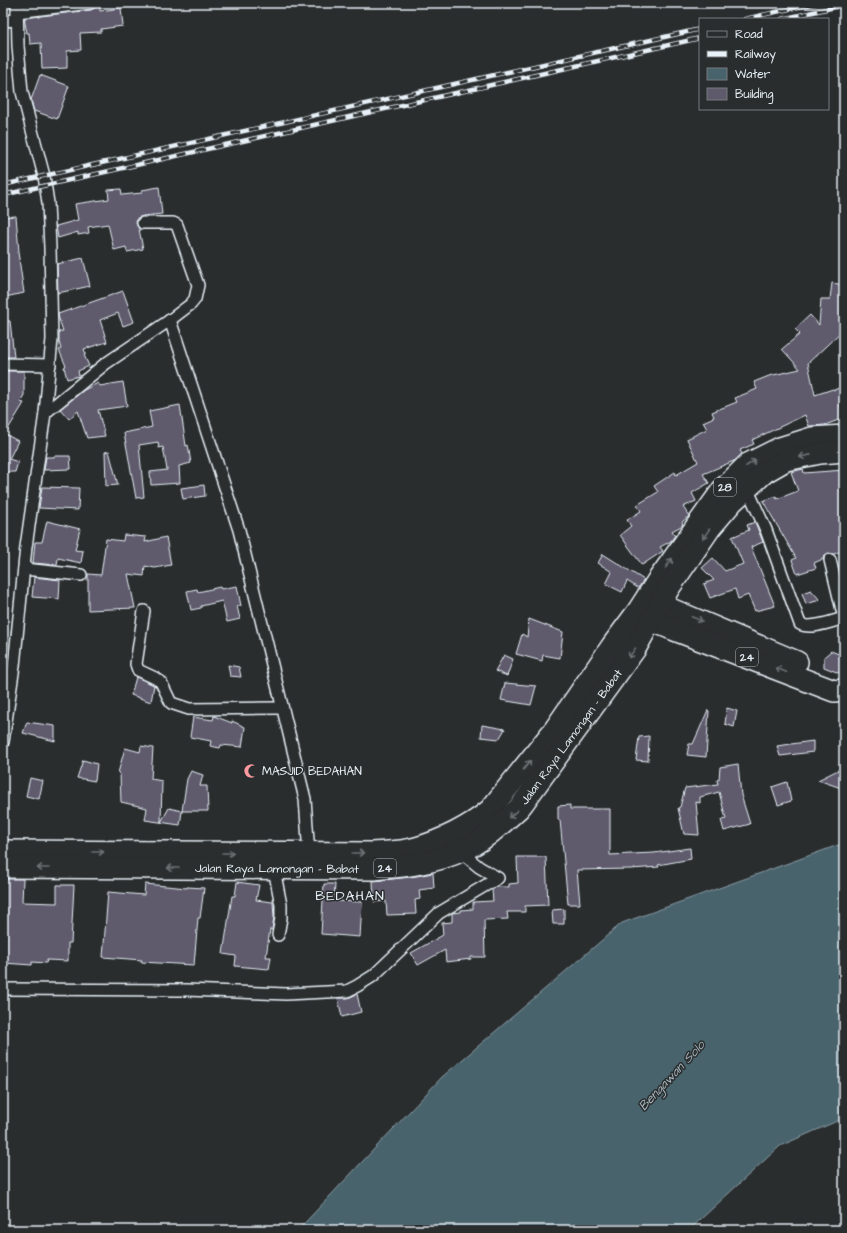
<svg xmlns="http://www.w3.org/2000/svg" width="847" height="1233" viewBox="0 0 847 1233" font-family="'Architects Daughter',sans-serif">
<rect width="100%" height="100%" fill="#2a2d2e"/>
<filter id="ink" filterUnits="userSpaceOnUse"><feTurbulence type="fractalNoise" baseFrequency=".025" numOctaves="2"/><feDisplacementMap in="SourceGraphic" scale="8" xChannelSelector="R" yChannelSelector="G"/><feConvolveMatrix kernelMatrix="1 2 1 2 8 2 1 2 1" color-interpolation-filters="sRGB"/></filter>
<g filter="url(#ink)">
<!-- water -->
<polygon fill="#49636d" stroke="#899ca5" points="844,843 844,1118 780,1146 689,1230 298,1230 442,1077 622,923"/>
<!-- building -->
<g fill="#5e5a6c" stroke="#e8f1f8">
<polygon points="96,7 100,7 100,11 121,8 123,26 101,29 101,32 80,33 81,50 67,51 67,68 42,69 41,43 30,44 29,33 27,33 24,18 91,10"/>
<polygon points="40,75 69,86 57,119 34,111 31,100"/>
<polygon points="159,187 162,214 143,216 137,218 136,223 139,229 143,249 127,252 126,247 114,250 108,224 88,227 89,233 78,235 78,232 58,238 56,226 78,220 75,204 109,199 108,190 121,189 122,195 142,193 142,190"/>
<polygon points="16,216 19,252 18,252 24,293 5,297 3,289 3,217"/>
<polygon points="83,258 90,286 58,293 57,264"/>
<polygon points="832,283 844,285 844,329 808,363 815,395 833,389 834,390 844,386 844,403 840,405 844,418 825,425 809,426 805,415 752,440 754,444 740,450 742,454 736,460 703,474 709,483 692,493 696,501 683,507 689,516 682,522 683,525 672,531 675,535 671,541 660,547 663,551 642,565 620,535 631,526 627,520 641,511 637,505 658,492 654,486 675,472 676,475 698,462 687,439 707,429 703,422 714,417 712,412 737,402 735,398 757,389 754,382 769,376 800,369 782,349 800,334 795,329 810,315 819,325 821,299 830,299"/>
<polygon points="123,291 134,322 123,326 118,313 100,320 107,342 84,349 86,354 84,355 89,366 78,371 79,376 67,379 64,367 66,366 59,350 61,349 59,342 59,332 63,331 59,319 58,314"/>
<polygon points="3,321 10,321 14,357 3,357"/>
<polygon points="3,371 24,371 24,395 20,402 24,403 5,434 18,441 9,459 18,462 15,472 3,472"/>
<polygon points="123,382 127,406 98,410 105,436 87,438 78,411 69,419 60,409 84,390 98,383 100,386"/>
<polygon points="180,405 186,446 188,445 191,463 179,466 180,483 151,485 150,472 167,470 163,447 159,448 158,442 139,445 144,497 136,498 124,433 152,427 149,411"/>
<polygon points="109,451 118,485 106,486 105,452"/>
<polygon points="54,456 70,456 71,469 44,470 46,457 54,457"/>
<polygon points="803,469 804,473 844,470 844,550 834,554 828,553 825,555 823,559 814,563 816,568 797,574 792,560 796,558 763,501 776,496 777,499 798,491 791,472"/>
<polygon points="204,485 205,496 183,499 181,488"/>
<polygon points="42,487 79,488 78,510 39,508"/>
<polygon points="47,521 80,529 75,550 83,551 81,563 58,558 57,565 33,563 35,542 42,542"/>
<polygon points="755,522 763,542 751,547 775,606 755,611 748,595 738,599 735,589 710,598 704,584 714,580 702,568 713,558 725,571 743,564 732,537 749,530 747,525"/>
<polygon points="124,535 146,537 145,542 166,537 171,565 155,568 145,566 144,576 128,574 135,608 88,610 88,574 101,575 106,539 123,541"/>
<polygon points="603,554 644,580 638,588 627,581 622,592 606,584 612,572 598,563"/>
<polygon points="34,577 60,580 59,599 32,597"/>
<polygon points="237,586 241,606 237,606 240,619 227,622 222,601 201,606 201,608 191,610 187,591 197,589 198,592 220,587 221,589"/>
<polygon points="811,590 820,600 806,604 802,593"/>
<polygon points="529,619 563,632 560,658 543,655 542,661 516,654 522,634 527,637"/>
<polygon points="831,651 844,656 844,675 824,667 824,657"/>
<polygon points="504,655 513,659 507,676 495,671"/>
<polygon points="228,665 239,667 241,677 230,676"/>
<polygon points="136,677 154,685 151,702 131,695"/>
<polygon points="505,683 536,686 531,705 501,700"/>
<polygon points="727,708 737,711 734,727 725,724"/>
<polygon points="708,710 709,711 706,757 687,755 689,744 693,744"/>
<polygon points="214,716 232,723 232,721 245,727 242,747 221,745 220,748 210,746 211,741 190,737 193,717 213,720"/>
<polygon points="27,722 55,726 55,741 23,733"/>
<polygon points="482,725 505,729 499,739 481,737"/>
<polygon points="649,736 648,761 636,760 639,737"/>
<polygon points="813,741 813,752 780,756 777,746"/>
<polygon points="141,746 153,748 151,779 162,781 161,822 169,808 182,811 180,825 145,820 147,808 121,802 120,774 118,773 125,748 140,752"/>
<polygon points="83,760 97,764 95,781 77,778"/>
<polygon points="738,764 741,795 750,824 724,831 721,820 726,819 719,792 700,797 700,803 696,802 699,835 684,834 678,808 680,807 685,788 718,784 717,780 719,779 720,767"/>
<polygon points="842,768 844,789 818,780"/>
<polygon points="191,771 203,775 200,786 207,786 208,811 182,811 187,779"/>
<polygon points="30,778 43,781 39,799 26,796"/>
<polygon points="787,782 791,801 778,805 772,787"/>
<polygon points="570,805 570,809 610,809 610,855 654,853 690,848 691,859 658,865 659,867 631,869 577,870 580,904 568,904 560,820 558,820 558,806"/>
<polygon points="517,857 546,857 548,905 525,906 525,912 507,912 508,919 484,920 485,957 471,957 471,959 446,962 445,950 418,965 411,953 443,935 442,923 452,922 452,913 461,912 461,910 473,909 473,902 493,901 492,890 496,887 509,887 509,884 518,883"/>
<polygon points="433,873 434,888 419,890 420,899 415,900 416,914 387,915 386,901 374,902 373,881 411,877"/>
<polygon points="3,879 23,879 22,902 57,903 57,885 74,885 71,943 68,943 68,961 47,960 46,963 32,962 32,965 3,963"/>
<polygon points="237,882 259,885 256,900 273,902 274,917 272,930 270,929 266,957 271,957 269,969 235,966 236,956 223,954 232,896 235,896"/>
<polygon points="145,884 187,888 187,887 204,888 200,918 198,918 194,965 141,962 142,960 103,957 108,892 144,895"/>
<polygon points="324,884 335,884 334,901 362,902 360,937 321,934"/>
<polygon points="564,909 564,924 553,924 552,910"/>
<polygon points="357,994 361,1012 342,1017 338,998 348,998"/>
</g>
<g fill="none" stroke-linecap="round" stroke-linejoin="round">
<defs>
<g id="street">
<polyline points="17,12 90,3"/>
<polyline points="3,21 17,20"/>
<polyline points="170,320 239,530 305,799 309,854"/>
<polyline points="3,364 50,365"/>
<polyline points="45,413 105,364 170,320 191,304 195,299 198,285 177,225 173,223 143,223"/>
<path d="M 747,488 L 766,530 L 800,624 C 810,630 833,621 844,618"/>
<polyline points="830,560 844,618"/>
<polyline points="24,569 81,575"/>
<polyline points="144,611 136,664 138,670 155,678 161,682 171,703 189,709 282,708"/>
<polyline points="3,742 14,666 26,547 45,413 52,339 50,248 48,203 44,176 22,92 18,46 17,3"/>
<polyline points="274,869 281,905 281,918 278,935"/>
<polyline points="3,989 187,990 286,994 347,991 357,986 373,976 439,913 498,878 479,867 460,851"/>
</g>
<g id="highway">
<polyline points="649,596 661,605 797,662"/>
<polyline points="640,612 651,620 672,629 834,691 844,690"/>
<path d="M 3,851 L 372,853 C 386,852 402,852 416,848 C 441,841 470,827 490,810 L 555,729 L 612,646 L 638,611 L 658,580 L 723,489 L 748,464 L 780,448 L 812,438 L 844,436"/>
<path id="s1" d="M 3,867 L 375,869 C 405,866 436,863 463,850 C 484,841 501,824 518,809 L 523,803 L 635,649 L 669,588 L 710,528 L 733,501 L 765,472 L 786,460 L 820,453 L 844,451"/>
</g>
</defs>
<!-- street casing -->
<use href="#street" stroke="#e8f1f8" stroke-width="14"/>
<!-- highway casing -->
<use href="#highway" stroke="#e8f1f8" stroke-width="24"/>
<!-- street -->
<use href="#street" stroke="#2a2d2e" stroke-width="11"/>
<!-- highway -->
<use href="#highway" stroke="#2a2d2e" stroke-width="21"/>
<defs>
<g id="rail">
<polyline points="745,19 816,3"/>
<polyline points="782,19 844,5"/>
<polyline points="3,185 700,29"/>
<polyline points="3,195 700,38"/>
</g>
</defs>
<!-- rail casing -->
<use href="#rail" stroke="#e8f1f8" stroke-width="4.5"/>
<!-- rail -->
<use href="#rail" stroke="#2a2d2e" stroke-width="3" stroke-dasharray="9" stroke-linecap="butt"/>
</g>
<!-- one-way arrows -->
<defs><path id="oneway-shaft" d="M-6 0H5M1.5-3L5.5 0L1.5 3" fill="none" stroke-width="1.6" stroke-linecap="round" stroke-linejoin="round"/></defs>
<g stroke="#6c7275">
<use href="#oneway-shaft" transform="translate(805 456) rotate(169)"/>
<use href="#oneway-shaft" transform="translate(751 463) rotate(-33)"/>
<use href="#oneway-shaft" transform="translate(706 534) rotate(124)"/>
<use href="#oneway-shaft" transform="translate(669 563) rotate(-55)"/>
<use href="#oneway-shaft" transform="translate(697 619) rotate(22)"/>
<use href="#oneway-shaft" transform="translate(632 653) rotate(125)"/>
<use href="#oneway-shaft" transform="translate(781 670) rotate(-159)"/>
<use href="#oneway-shaft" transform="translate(527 765) rotate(-52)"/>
<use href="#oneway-shaft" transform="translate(513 814) rotate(139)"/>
<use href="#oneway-shaft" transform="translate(98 852)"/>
<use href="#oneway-shaft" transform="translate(228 853)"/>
<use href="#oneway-shaft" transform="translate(358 853)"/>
<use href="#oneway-shaft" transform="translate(43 868) rotate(-180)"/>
<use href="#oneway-shaft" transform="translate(173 868) rotate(-180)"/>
</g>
</g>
<!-- icons -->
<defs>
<symbol id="mosque-bare" viewBox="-9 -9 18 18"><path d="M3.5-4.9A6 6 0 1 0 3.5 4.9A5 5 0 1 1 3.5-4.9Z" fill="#ff9aa2" stroke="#2a2d2e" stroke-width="2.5" paint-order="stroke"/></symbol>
</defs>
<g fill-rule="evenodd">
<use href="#mosque-bare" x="241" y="761" width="20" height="20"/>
</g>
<g text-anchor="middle" stroke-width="3" stroke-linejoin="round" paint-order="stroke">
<!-- shield labels -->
<g fill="#2a2d2e" stroke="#afb6bb" stroke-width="1">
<rect x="714" y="478" width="22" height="18" rx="3"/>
<rect x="736" y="648" width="22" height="18" rx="3"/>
<rect x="374" y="859" width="22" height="18" rx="3"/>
</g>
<g font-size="11" font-weight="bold" fill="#e8f1f8">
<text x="725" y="491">28</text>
<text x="747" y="661">24</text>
<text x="385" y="872">24</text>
</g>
<!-- street labels -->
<g font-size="12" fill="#e8f1f8" stroke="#2a2d2e">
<text dy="4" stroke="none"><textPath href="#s1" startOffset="621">Jalan Raya Lamongan - Babat</textPath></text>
<text dy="4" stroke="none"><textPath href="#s1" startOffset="274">Jalan Raya Lamongan - Babat</textPath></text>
</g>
<!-- poi labels -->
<g font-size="12" fill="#e8f1f8" stroke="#2a2d2e" text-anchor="start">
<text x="262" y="775">MASJID BEDAHAN</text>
</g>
<!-- water labels -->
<g font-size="13" font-style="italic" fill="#a8b8c0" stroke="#2a2d2e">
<text transform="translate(671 1075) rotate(-47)" y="5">Bengawan Solo</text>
</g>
<!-- quarter labels -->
<g font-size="14" letter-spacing="1" fill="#e8f1f8" stroke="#2a2d2e">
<text x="350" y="900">BEDAHAN</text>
</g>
</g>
<!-- margin -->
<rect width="847" height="1233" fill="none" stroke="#2a2d2e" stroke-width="16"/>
<rect x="8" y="8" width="831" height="1217" fill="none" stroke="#e8f1f8" stroke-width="1.5" filter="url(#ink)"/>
<!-- legend -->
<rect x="699" y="18" width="130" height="92" fill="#2a2d2e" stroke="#767b7f"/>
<rect x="707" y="31" width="20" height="6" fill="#2a2d2e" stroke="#767b7f"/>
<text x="735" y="38" font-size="12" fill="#e8f1f8">Road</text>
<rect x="707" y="51" width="20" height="6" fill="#e8f1f8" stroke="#767b7f"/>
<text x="735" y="58" font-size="12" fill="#e8f1f8">Railway</text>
<rect x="707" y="68" width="20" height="12" fill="#49636d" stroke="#767b7f"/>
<text x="735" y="78" font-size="12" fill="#e8f1f8">Water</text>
<rect x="707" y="88" width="20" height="12" fill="#5e5a6c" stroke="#767b7f"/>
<text x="735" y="98" font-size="12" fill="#e8f1f8">Building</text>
</svg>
